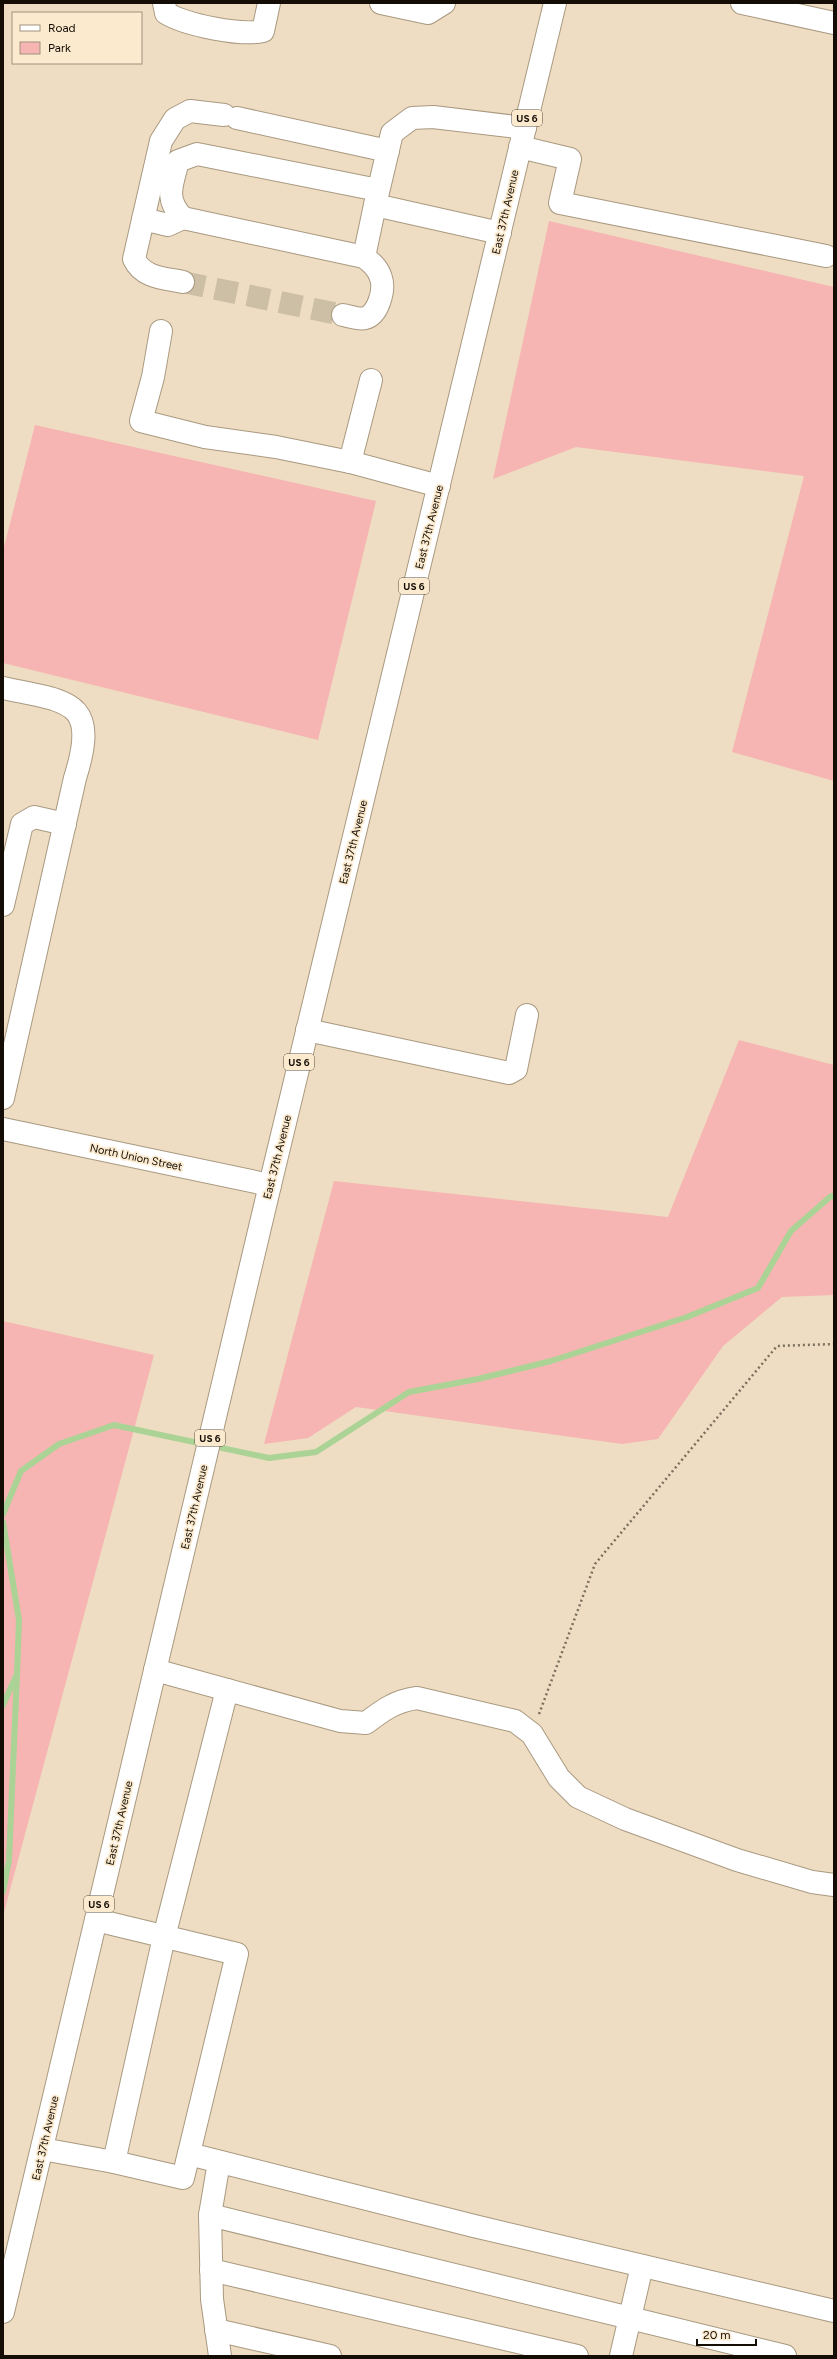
<svg xmlns="http://www.w3.org/2000/svg" width="837" height="2359" viewBox="0 0 837 2359" font-family="Figtree,sans-serif">
<rect width="100%" height="100%" fill="#eeddc2"/>
<!-- green -->
<g fill="#f6b5b2">
<polygon points="549,221 834,287 834,781 732,752 804,476 576,447 493,479"/>
<polygon points="35,425 376,501 318,740 3,663 3,551"/>
<polygon points="739,1040 834,1065 834,1295 782,1297 723,1346 658,1439 622,1444 356,1407 308,1438 264,1444 334,1181 668,1217"/>
<polygon points="3,1321 154,1355 3,1916"/>
</g>
<g fill="none" stroke-linecap="round" stroke-linejoin="round">
<!-- stream -->
<g stroke="#acd396" stroke-width="6">
<polyline points="3,1514 21,1471 59,1444 114,1425 269,1458 316,1452 409,1392 478,1379 551,1361 687,1317 758,1288 791,1231 831,1196 834,1197"/>
<polyline points="3,1522 19,1620 17,1674 3,1705"/>
<polyline points="3,1892 9,1860 17,1674"/>
</g>
<!-- minor-tunnel -->
<polyline stroke="#cdbea6" stroke-width="22" stroke-dasharray="22 11" stroke-linecap="butt" points="183,282 343,315"/>
<defs>
<g id="minor">
<path d="M 164,3 L 166,13 C 186,25 240,36 263,31 L 269,3"/>
<polyline points="381,3 428,13 444,3"/>
<polyline points="742,3 834,23"/>
<polyline points="237,118 388,151"/>
<polyline points="520,147 570,159 560,203 826,256"/>
<polyline points="143,219 168,225 183,218"/>
<polyline points="500,233 375,205 392,133 412,118 433,117 525,128"/>
<polyline points="364,257 375,205"/>
<path d="M 183,282 C 164,278 143,278 134,259 L 161,141 L 175,119 L 190,111 L 224,115"/>
<path d="M 343,315 C 349,316 359,320 365,318 C 378,315 385,290 381,278 C 378,268 372,263 364,257 L 183,218 C 164,199 172,185 178,161 L 197,154 L 378,190"/>
<polyline points="161,331 153,377 141,421 205,437 276,447 350,462 439,486"/>
<polyline points="350,462 371,380"/>
<path d="M 3,688 C 68,702 100,699 75,778 L 3,1098"/>
<polyline points="3,905 22,824 34,817 65,824"/>
<polyline points="307,1030 509,1073 516,1069 527,1015"/>
<polyline points="3,1129 270,1185"/>
<path d="M 155,1670 L 340,1721 L 366,1723 C 383,1710 395,1701 417,1698 L 515,1721 L 532,1734 L 559,1778 L 578,1797 L 625,1819 L 737,1860 L 812,1882 L 834,1885"/>
<polyline points="96,1920 237,1954 183,2178 114,2162 164,1937 227,1690"/>
<polyline points="42,2149 114,2162"/>
<polyline points="189,2154 474,2226 834,2311"/>
<polyline points="219,2162 210,2215 212,2299 220,2356"/>
<polyline points="210,2215 785,2356"/>
<polyline points="211,2270 577,2356"/>
<polyline points="216,2330 330,2356"/>
<polyline points="621,2356 642,2266"/>
</g>
<polyline id="major" points="3,2312 270,1185 555,3"/>
</defs>
<!-- minor casing -->
<use href="#minor" stroke="#a99980" stroke-width="24"/>
<!-- major casing -->
<use href="#major" stroke="#a99980" stroke-width="24"/>
<!-- path -->
<polyline stroke="#7a6f5e" stroke-width="2.5" stroke-dasharray="2 3" stroke-linecap="butt" points="539,1714 595,1564 777,1346 834,1344"/>
<!-- minor -->
<use href="#minor" stroke="#fff" stroke-width="22"/>
<!-- major -->
<use href="#major" stroke="#fff" stroke-width="22"/>
</g>
<g text-anchor="middle" stroke-width="3.5" stroke-linejoin="round" paint-order="stroke">
<!-- shield labels -->
<g fill="#fceacf" stroke="#594f42" stroke-width="1">
<rect x="512" y="110" width="30" height="16" rx="3"/>
<rect x="399" y="578" width="30" height="16" rx="3"/>
<rect x="284" y="1054" width="30" height="16" rx="3"/>
<rect x="195" y="1430" width="30" height="16" rx="3"/>
<rect x="84" y="1896" width="30" height="16" rx="3"/>
</g>
<g font-size="10" font-weight="bold" fill="#130d05">
<text x="527" y="122">US 6</text>
<text x="414" y="590">US 6</text>
<text x="299" y="1066">US 6</text>
<text x="210" y="1442">US 6</text>
<text x="99" y="1908">US 6</text>
</g>
<!-- street labels -->
<g font-size="11" fill="#130d05" stroke="#fceacf">
<text transform="translate(505 212) rotate(-77)" y="4">East 37th Avenue</text>
<text transform="translate(429 527) rotate(-76)" y="4">East 37th Avenue</text>
<text transform="translate(353 842) rotate(-76)" y="4">East 37th Avenue</text>
<text transform="translate(136 1157) rotate(12)" y="4">North Union Street</text>
<text transform="translate(277 1157) rotate(-76)" y="4">East 37th Avenue</text>
<text transform="translate(194 1507) rotate(-77)" y="4">East 37th Avenue</text>
<text transform="translate(119 1823) rotate(-77)" y="4">East 37th Avenue</text>
<text transform="translate(45 2138) rotate(-77)" y="4">East 37th Avenue</text>
</g>
</g>
<!-- border -->
<rect width="837" height="2359" fill="none" stroke="#130d05" stroke-width="8"/>
<!-- legend -->
<rect x="12" y="12" width="130" height="52" fill="#fceacf" stroke="#9f927e"/>
<rect x="20" y="25" width="20" height="6" fill="#ffffff" stroke="#9f927e"/>
<text x="48" y="32" font-size="12" fill="#130d05">Road</text>
<rect x="20" y="42" width="20" height="12" fill="#f6b5b2" stroke="#9f927e"/>
<text x="48" y="52" font-size="12" fill="#130d05">Park</text>
<!-- scale -->
<path d="M697 2339v6h59v-6" fill="none" stroke="#130d05" stroke-width="2"/>
<text x="703" y="2339" font-size="12" fill="#130d05" stroke="#fceacf" stroke-width="3" paint-order="stroke">20 m</text>
</svg>
